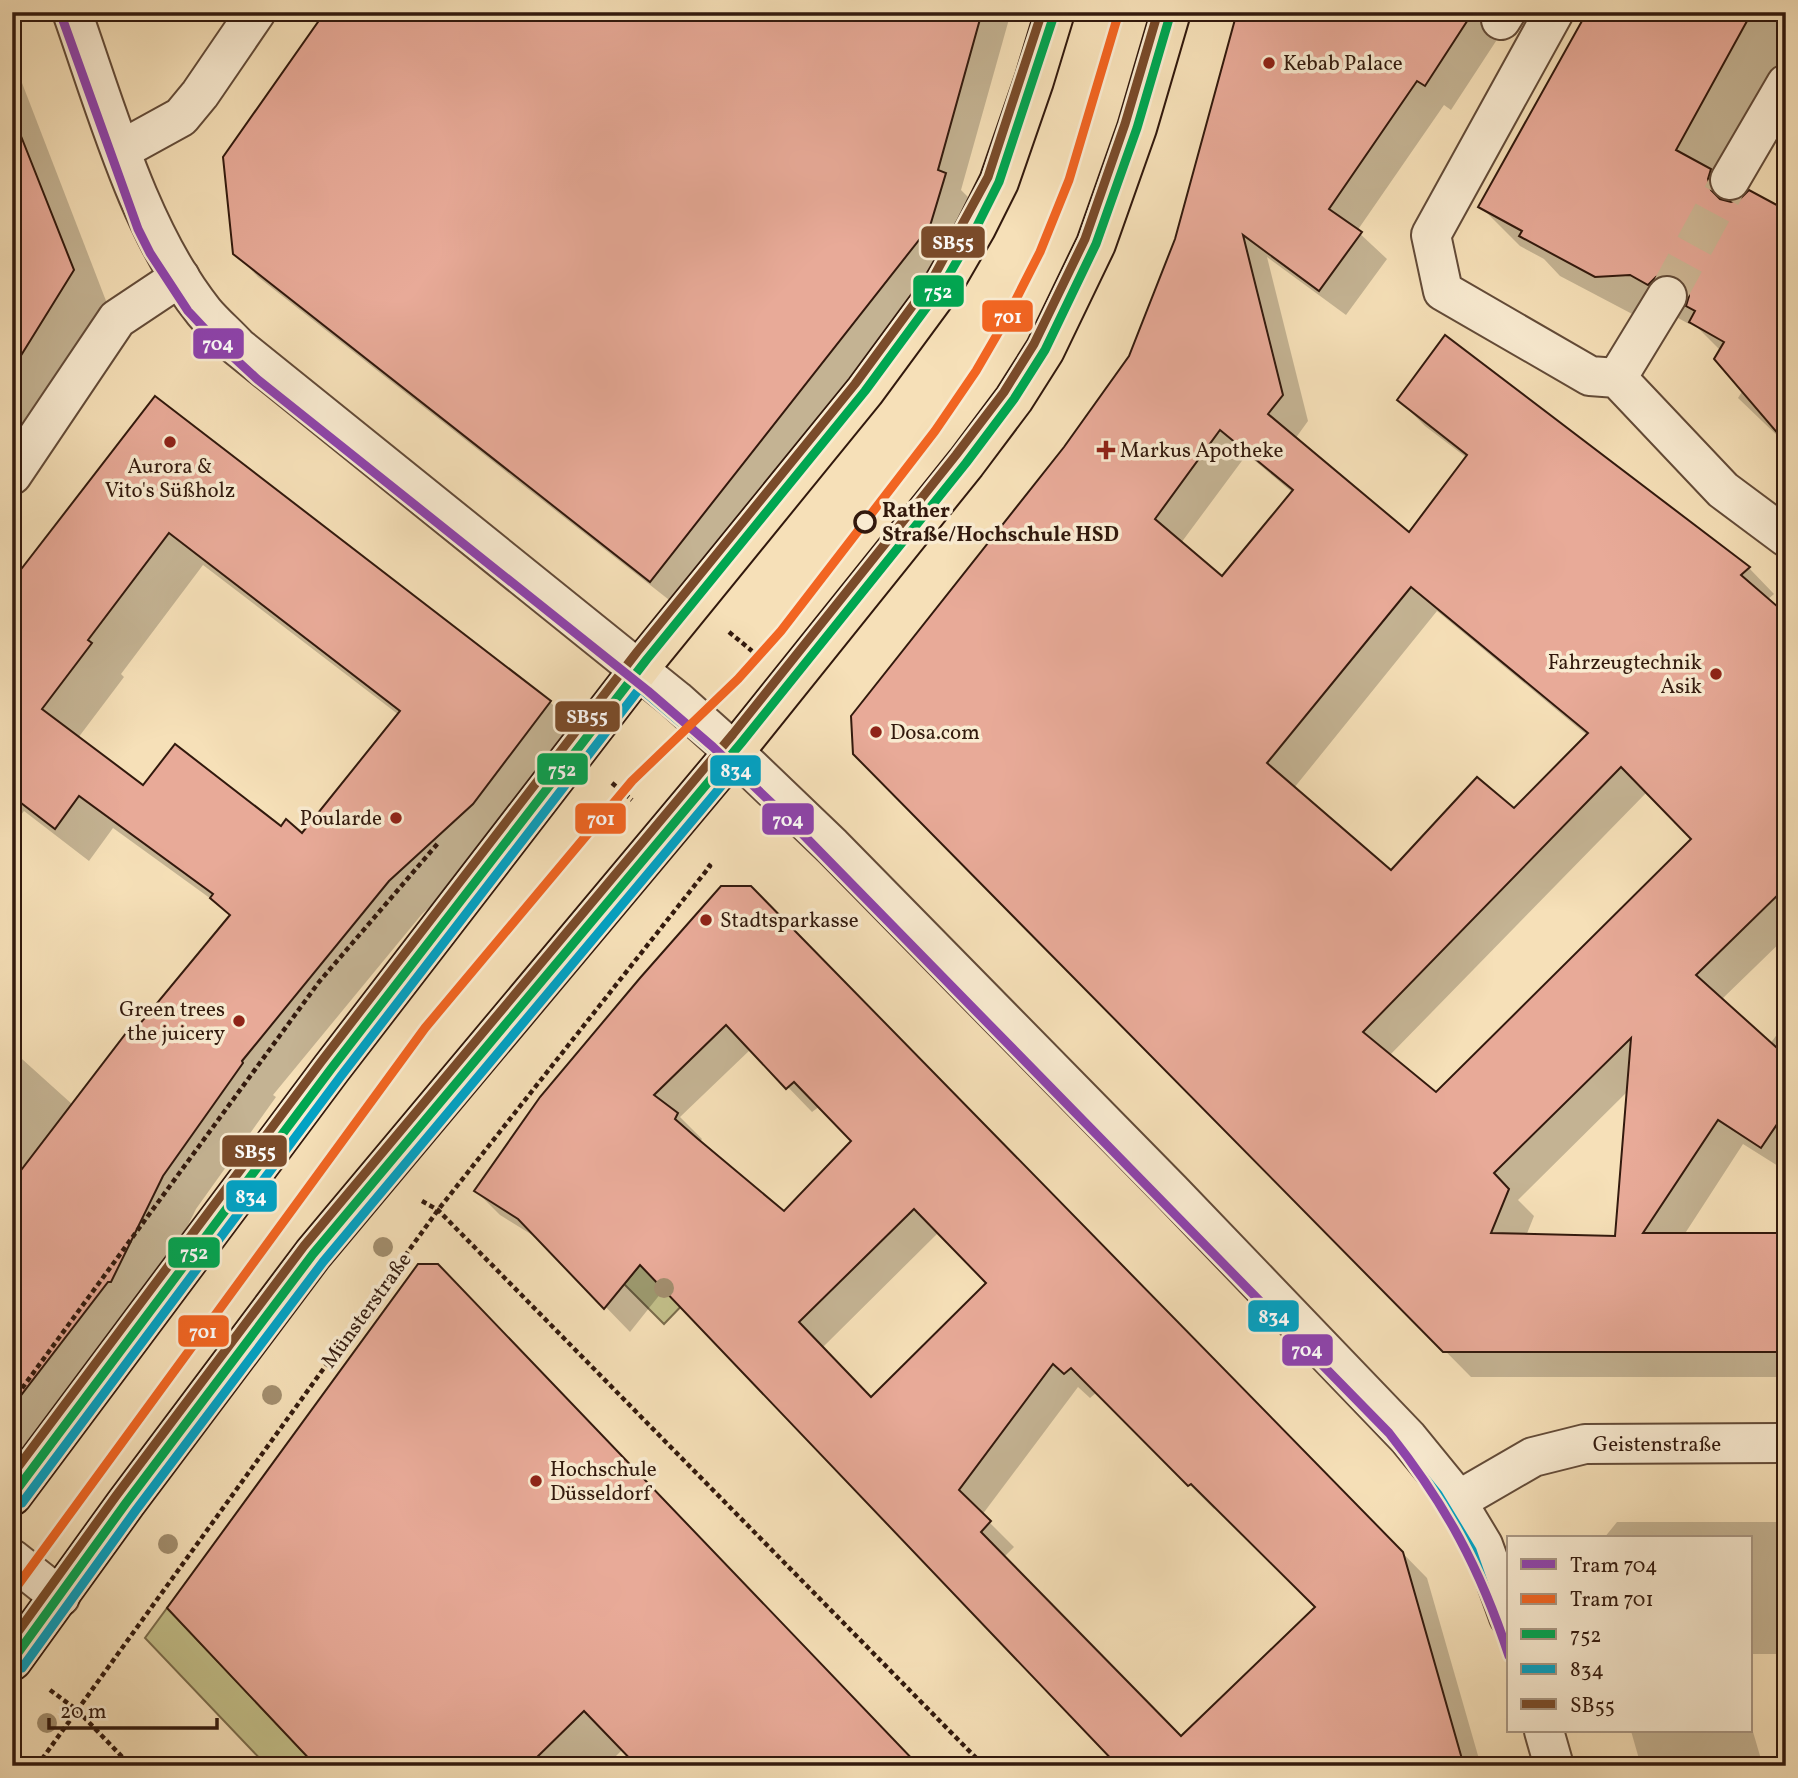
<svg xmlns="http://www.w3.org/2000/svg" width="1798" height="1778" viewBox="0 0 1798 1778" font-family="Vollkorn,serif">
<rect width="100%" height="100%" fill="#f6e0b8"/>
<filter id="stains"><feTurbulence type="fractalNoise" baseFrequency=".00286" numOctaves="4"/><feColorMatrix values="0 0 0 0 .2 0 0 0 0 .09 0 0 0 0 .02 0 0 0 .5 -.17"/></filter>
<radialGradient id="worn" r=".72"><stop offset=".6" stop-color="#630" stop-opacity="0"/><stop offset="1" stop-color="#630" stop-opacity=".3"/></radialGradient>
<!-- green -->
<g fill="#c3c08a" stroke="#7a6c4c" stroke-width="2">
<polygon points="681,1216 717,1269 664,1324 624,1284"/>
<polygon points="167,1608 317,1766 267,1766 145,1638"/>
</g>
<!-- shadow -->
<g fill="#0003" fill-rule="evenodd">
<polygon points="327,12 1011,12 961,190 968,197 952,249 673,603 258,277 235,253"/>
<path d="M 1240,12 L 1515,12 L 1451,110 L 1444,105 L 1357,231 L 1387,259 L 1346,315 L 1267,257 L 1308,421 L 1295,439 L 1409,535 L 1467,458 L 1425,426 L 1399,400 L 1446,338 L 1749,568 L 1774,594 L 1767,600 L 1786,616 L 1786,937 L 1721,1000 L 1770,1044 L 1786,1022 L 1786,1171 L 1743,1144 L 1684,1235 L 1786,1235 L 1786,1377 L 1471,1377 L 854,753 L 1130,357 L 1177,239 ZM 1247,454 L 1293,493 L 1222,579 L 1181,543 ZM 1437,611 L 1588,736 L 1514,811 L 1391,872 L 1294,788 ZM 1648,791 L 1694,839 L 1436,1094 L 1389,1056 ZM 1628,1091 L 1617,1237 L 1526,1236 L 1534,1216 L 1518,1200 Z"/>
<polygon points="1588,12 1786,12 1786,62 1721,181 1741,201 1786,212 1786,444 1738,398 1743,390 1721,351 1691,321 1689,324 1671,314 1636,316 1560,276 1544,259 1520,246 1480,206"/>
<polygon points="12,57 108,306 12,455"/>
<path d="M 155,398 L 550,702 L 583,735 L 506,837 L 422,914 L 273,1095 L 276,1097 L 196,1209 L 144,1314 L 12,1484 L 12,1050 L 73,1105 L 231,917 L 218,904 L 113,828 L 89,861 L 24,811 L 12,827 L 12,584 ZM 203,565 L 399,715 L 302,836 L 143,787 L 78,738 L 124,677 L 121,674 Z"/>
<path d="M 775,912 L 1427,1578 L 1481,1766 L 1123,1766 L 665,1288 L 630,1332 L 542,1241 L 500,1215 L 476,1191 ZM 751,1049 L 812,1112 L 820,1106 L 853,1141 L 784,1213 L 699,1143 L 702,1139 L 680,1117 ZM 939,1232 L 989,1283 L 872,1399 L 822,1348 ZM 1078,1387 L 1090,1398 L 1097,1392 L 1214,1509 L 1216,1507 L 1317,1607 L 1182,1738 L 1004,1557 L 1014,1547 L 982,1515 Z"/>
<polygon points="437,1266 623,1749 606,1766 320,1766"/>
<polygon points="1617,1522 1786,1522 1786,1654 1751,1654 1751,1538 1604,1538"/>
<polygon points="1751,1725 1763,1766 1641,1766 1631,1731 1751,1731"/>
</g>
<!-- building -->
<g fill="#e8aa98" stroke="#32190d" stroke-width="2" fill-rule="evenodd">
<polygon points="325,12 982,12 938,170 946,173 930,226 650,582 233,254 223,157"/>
<path d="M 1237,12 L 1473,12 L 1425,86 L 1417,81 L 1329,209 L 1362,232 L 1319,291 L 1243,235 L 1283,395 L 1268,414 L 1409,532 L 1467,455 L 1397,400 L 1445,335 L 1750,567 L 1741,575 L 1786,614 L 1786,887 L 1696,975 L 1786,1056 L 1786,1111 L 1761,1148 L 1718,1120 L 1643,1233 L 1786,1233 L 1786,1352 L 1443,1352 L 853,754 L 851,716 L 1064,447 L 1129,356 L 1175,239 ZM 1220,430 L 1293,490 L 1222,576 L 1155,519 ZM 1411,587 L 1588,733 L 1514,808 L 1477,777 L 1391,870 L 1267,763 ZM 1621,767 L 1691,839 L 1436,1092 L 1363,1032 ZM 1631,1038 L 1615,1236 L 1491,1233 L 1509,1189 L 1494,1173 Z"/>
<polygon points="1587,12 1752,12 1676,150 1711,169 1708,179 1711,190 1720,199 1731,202 1740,199 1749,190 1786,210 1786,443 1714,359 1724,342 1689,322 1695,311 1686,306 1689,296 1686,286 1679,278 1667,274 1656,277 1648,285 1630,275 1595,277 1519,236 1522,231 1478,207"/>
<polygon points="15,121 74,270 12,370 12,122"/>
<path d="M 155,396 L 551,701 L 473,804 L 389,881 L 242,1061 L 243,1063 L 163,1176 L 111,1282 L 108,1282 L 12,1407 L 12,1182 L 130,1028 L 134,1031 L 230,915 L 210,898 L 213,894 L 79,796 L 55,829 L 12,796 L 12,581 ZM 169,533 L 400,711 L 302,833 L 286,819 L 281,826 L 175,744 L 143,785 L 42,709 L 92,643 L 88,640 Z"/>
<path d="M 721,886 L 751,886 L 1403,1552 L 1464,1766 L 1118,1766 L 640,1265 L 604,1309 L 518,1219 L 474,1191 L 540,1097 L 640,978 ZM 726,1025 L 786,1089 L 794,1082 L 851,1141 L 784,1211 L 698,1139 L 675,1119 L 678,1113 L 654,1095 ZM 914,1209 L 986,1283 L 871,1397 L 799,1322 ZM 1053,1364 L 1064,1374 L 1071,1368 L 1188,1486 L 1191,1484 L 1315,1607 L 1181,1736 L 981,1532 L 991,1521 L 959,1490 Z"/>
<polygon points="418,1264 438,1264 919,1766 637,1766 584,1711 528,1766 316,1766 167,1608"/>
</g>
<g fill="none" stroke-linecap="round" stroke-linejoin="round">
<!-- minor-tunnel -->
<polyline stroke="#cfb896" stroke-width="38" stroke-dasharray="38 19" stroke-linecap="butt" points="1667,296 1730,180"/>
<defs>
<g id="minor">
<path d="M 72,12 C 106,108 140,232 204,312 C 214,324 227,335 238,347 L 676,700 L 734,752 L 832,846 L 1171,1191 L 1408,1438 L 1448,1487 L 1483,1545 L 1509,1617"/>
<polyline points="1554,12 1431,235 1443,291 1590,376 1617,378 1723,490 1786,537"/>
<polyline points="1501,20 1506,12"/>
<polyline points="121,150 181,117 200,94 256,12"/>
<polyline points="1730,180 1786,84"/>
<polyline points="1617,378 1667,296"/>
<polyline points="12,475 117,319 180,277"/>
<polyline points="1457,1501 1533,1457 1585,1444 1786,1443"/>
<polyline points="12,1559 60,1597"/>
<polyline points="1544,1731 1554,1766"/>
</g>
<g id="major">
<polyline points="12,1496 331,1069 647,659 865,391 943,285 976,228 999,182 1034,81 1055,12"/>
<polyline points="12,1661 126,1503 313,1254 742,742 966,463 1014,399 1045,350 1096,244 1137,128 1171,12"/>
</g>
</defs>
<!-- minor casing -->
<use href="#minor" stroke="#634b38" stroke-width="42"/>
<!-- major casing -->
<use href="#major" stroke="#32190d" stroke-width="42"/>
<!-- path -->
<g stroke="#32190d" stroke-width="4.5" stroke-dasharray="5 3.5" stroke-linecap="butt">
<polyline points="729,632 752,651"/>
<polyline points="612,783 632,800"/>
<polyline points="422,1201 438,1210 984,1766"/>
<polyline points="12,1402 319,982 439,842"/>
<polyline points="50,1690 77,1710 131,1766"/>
<polyline points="37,1766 438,1210 710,866 705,862"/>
</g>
<!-- minor -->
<use href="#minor" stroke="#f9ebd1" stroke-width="38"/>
<!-- major -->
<use href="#major" stroke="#f6e0b8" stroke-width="38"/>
<defs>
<g id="bus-1">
<polyline points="12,1496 331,1069 647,659 865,391 943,285 976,228 999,182 1055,12"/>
<polyline points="12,1661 126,1503 313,1254 742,742 966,463 1014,399 1045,350 1096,244 1137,128 1171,12"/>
</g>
<g id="bus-2">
<polyline points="22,1503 341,1076 640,688 726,761 823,855 1162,1200 1399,1446 1438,1494 1472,1550 1497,1621"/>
<polyline points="22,1668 136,1510 323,1262 743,760"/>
</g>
<g id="bus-3">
<polyline points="12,1475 321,1062 637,652 855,384 933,278 988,177 1042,12"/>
<polyline points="12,1640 116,1496 304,1246 733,734 956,455 1004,392 1034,344 1085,239 1125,124 1158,12"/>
</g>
</defs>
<!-- bus-1 casing -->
<use href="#bus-1" stroke="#f9ebd1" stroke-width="14"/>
<!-- bus-2 casing -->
<use href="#bus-2" stroke="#f9ebd1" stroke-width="14"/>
<!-- bus-3 casing -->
<use href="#bus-3" stroke="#f9ebd1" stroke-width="14"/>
<!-- bus-1 -->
<use href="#bus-1" stroke="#00a651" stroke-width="9"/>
<!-- bus-2 -->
<use href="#bus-2" stroke="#02a2c4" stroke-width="9"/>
<!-- bus-3 -->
<use href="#bus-3" stroke="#7a4b2a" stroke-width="9"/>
<defs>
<path id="tram-1" d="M 60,12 L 138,229 L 150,253 L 188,311 L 219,344 L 257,379 L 648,691 L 713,747 L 782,813 L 1389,1433 C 1446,1505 1480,1568 1509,1656"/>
<polyline id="tram-2" points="12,1593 425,1028 632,781 738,679 781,631 935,431 976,371 1005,321 1040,252 1069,180 1119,12"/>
</defs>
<!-- tram-1 casing -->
<use href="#tram-1" stroke="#f9ebd1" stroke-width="14"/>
<!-- tram-2 casing -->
<use href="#tram-2" stroke="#f9ebd1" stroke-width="14"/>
<!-- tram-1 -->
<use href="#tram-1" stroke="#8e44ad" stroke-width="9"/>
<!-- tram-2 -->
<use href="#tram-2" stroke="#f26522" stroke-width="9"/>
</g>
<!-- trees -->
<g fill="#a28e6e">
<circle cx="383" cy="1247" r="10"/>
<circle cx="664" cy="1288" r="10"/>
<circle cx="272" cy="1395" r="10"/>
<circle cx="168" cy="1544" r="10"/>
<circle cx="47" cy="1723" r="10"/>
</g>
<!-- markers -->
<g fill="#8f2418" stroke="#f9ebd1" stroke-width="2.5">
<circle cx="1269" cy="63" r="7"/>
<circle cx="170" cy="442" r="7"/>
<path d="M1102.5 439.5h7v7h7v7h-7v7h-7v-7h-7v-7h7z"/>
<circle cx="1716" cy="674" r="7"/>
<circle cx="876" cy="732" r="7"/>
<circle cx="396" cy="818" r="7"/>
<circle cx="706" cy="920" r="7"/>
<circle cx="239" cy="1021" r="7"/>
<circle cx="536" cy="1481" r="7"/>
</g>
<circle fill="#f9ebd1" stroke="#32190d" stroke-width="3.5" cx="865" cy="522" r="10"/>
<g text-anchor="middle" stroke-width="7" stroke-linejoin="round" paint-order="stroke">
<!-- poi labels -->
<g font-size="21" fill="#32190d" stroke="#f9ebd1" text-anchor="start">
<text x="1283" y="70">Kebab Palace</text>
<text x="1120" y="457">Markus Apotheke</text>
<text x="170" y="473" text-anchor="middle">Aurora &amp;<tspan x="170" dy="24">Vito's Süßholz</tspan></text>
<text x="1702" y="669" text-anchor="end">Fahrzeugtechnik<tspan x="1702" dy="24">Asik</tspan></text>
<text x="890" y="739">Dosa.com</text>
<text x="382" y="825" text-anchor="end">Poularde</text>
<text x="720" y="927">Stadtsparkasse</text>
<text x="225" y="1016" text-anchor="end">Green trees<tspan x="225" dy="24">the juicery</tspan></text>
<text x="550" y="1476">Hochschule<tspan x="550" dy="24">Düsseldorf</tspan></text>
</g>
<!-- stop labels -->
<g font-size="21" font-weight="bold" fill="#32190d" stroke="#f9ebd1" text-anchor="start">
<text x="882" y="517">Rather<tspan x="882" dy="24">Straße/Hochschule HSD</tspan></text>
</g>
<!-- street labels -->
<g font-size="21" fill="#32190d" stroke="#f9ebd1">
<text transform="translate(366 1310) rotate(-54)" y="7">Münsterstraße</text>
<text x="1657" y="1451">Geistenstraße</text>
</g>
</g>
<g stroke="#f9ebd1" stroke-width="2.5">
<rect x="920" y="225" width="66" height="34" rx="7" fill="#7a4b2a"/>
<rect x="912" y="274" width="53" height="34" rx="7" fill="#00a651"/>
<rect x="981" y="299" width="53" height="34" rx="7" fill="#f26522"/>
<rect x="192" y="327" width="53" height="33" rx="7" fill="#8e44ad"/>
<rect x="554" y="700" width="67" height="33" rx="7" fill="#7a4b2a"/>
<rect x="536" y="752" width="53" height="34" rx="7" fill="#00a651"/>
<rect x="709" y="754" width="53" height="33" rx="7" fill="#02a2c4"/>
<rect x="574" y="802" width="53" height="33" rx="7" fill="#f26522"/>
<rect x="761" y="802" width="54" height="34" rx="7" fill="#8e44ad"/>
<rect x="221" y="1134" width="67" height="34" rx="7" fill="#7a4b2a"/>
<rect x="225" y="1179" width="53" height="34" rx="7" fill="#02a2c4"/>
<rect x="167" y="1236" width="54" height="33" rx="7" fill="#00a651"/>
<rect x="1247" y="1299" width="53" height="34" rx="7" fill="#02a2c4"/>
<rect x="177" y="1314" width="53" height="34" rx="7" fill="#f26522"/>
<rect x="1281" y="1333" width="53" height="34" rx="7" fill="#8e44ad"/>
</g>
<g font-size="19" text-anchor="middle" font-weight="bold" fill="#fff">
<text x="953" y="249">SB55</text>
<text x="938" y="298">752</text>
<text x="1008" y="323">701</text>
<text x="218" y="350">704</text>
<text x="587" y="723">SB55</text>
<text x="562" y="776">752</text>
<text x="736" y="777">834</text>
<text x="601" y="825">701</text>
<text x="788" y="826">704</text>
<text x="255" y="1158">SB55</text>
<text x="251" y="1203">834</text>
<text x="194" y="1259">752</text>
<text x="1274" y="1323">834</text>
<text x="203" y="1338">701</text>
<text x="1307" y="1356">704</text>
</g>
<!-- margin -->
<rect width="1798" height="1778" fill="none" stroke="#f6e0b8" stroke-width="42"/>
<rect x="14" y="14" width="1770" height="1750" fill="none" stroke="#32190d" stroke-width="3.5"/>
<rect x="21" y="21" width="1756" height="1736" fill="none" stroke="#32190d" stroke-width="2"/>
<!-- legend -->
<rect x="1507" y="1536" width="245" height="196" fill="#f9ebd1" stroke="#a99783" stroke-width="2"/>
<rect x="1521" y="1559" width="35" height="10" fill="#8e44ad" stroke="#a99783" stroke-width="2"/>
<text x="1570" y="1572" font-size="21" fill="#32190d">Tram 704</text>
<rect x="1521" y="1594" width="35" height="10" fill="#f26522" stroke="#a99783" stroke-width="2"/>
<text x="1570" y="1606" font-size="21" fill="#32190d">Tram 701</text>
<rect x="1521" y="1629" width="35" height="10" fill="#00a651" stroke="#a99783" stroke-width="2"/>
<text x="1570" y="1642" font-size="21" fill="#32190d">752</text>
<rect x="1521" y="1664" width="35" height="10" fill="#02a2c4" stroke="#a99783" stroke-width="2"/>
<text x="1570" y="1676" font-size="21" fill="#32190d">834</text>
<rect x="1521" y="1699" width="35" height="10" fill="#7a4b2a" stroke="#a99783" stroke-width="2"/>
<text x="1570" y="1712" font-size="21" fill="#32190d">SB55</text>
<!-- scale -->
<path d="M49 1718v10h168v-10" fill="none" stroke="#32190d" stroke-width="3.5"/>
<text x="60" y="1718" font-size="21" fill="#32190d" stroke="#f9ebd1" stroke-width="5" paint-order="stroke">20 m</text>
<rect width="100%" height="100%" filter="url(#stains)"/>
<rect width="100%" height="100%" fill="url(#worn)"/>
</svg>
